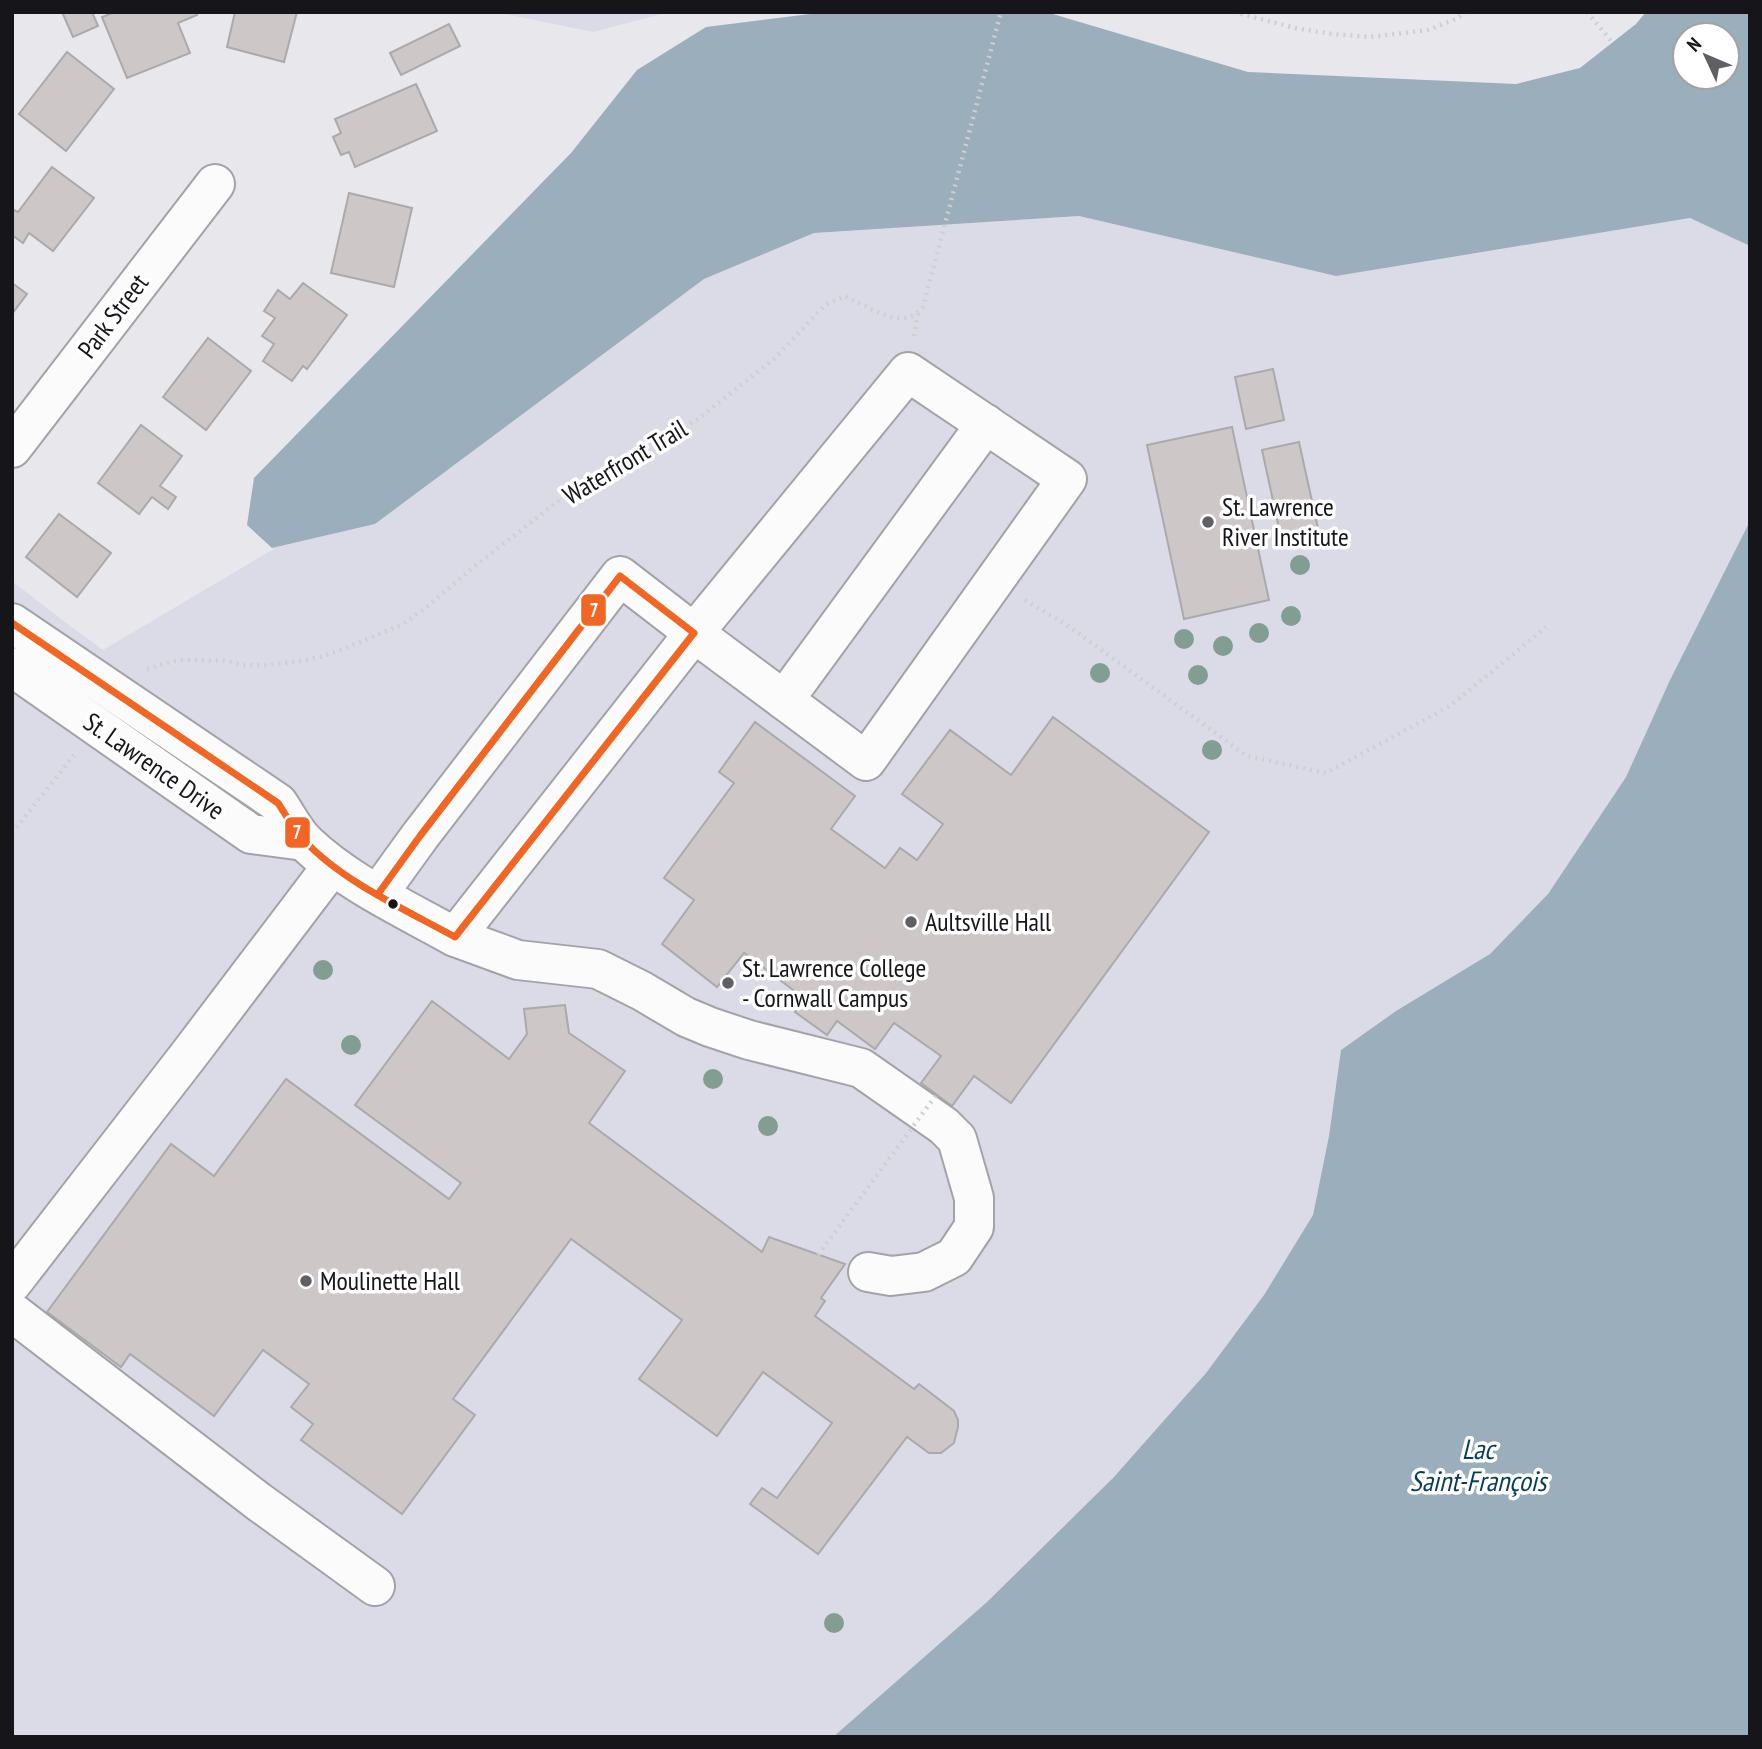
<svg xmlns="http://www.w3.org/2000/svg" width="1762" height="1749" viewBox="0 0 1762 1749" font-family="'PT Sans Narrow',sans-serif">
<rect width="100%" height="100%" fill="#e7e7ec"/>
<!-- built -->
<g fill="#dbdbe7">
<polygon points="496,12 669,12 593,32"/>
<polygon points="1079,216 1336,276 1690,218 1750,246 1750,521 1670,680 1626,777 1548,894 1490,954 1396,1011 1341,1050 1329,1136 1313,1215 1264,1295 1206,1373 1113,1478 987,1602 833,1737 12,1737 12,581 70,626 103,650 277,547 375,524 704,279 814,233"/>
</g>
<!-- water -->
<g fill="#9baebc" fill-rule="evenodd">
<path d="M 826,12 L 1046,12 L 1248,72 L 1516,84 L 1580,68 L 1636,24 L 1646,12 L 1750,12 L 1750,246 L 1690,218 L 1336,276 L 1079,216 L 814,233 L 704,279 L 375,524 L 272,548 L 247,525 L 254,478 L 571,153 L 637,70 L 706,27 ZM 1685,35 L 1727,35 L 1727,77 L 1685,77 Z"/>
<polygon points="1750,521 1750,1737 833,1737 987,1602 1113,1478 1206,1373 1264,1295 1313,1215 1329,1136 1341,1050 1396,1011 1490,954 1548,894 1626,777 1670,680"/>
</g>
<!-- building -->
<g fill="#cdc8c7" stroke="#aba9ab" stroke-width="2">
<polygon points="62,12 92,12 98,26 73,37"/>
<polygon points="115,12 196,12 197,15 178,23 190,53 127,78 102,17"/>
<polygon points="235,12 297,12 284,62 227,47"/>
<polygon points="449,24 460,46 401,75 390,53"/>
<polygon points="67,52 114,89 66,151 19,114"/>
<polygon points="416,84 437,131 355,167 349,152 341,155 333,137 341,133 335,119"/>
<polygon points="52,167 94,198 53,251 29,233 23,243 12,235 12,209 18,212"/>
<polygon points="349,193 412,208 394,287 331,273"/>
<polygon points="12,283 27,294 12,314"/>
<polygon points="303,283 347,315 307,369 303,366 292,381 263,361 274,344 262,336 275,318 264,311 278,290 290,299"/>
<polygon points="208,338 251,371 206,430 163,397"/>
<polygon points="1273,369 1284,420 1246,429 1235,377"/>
<polygon points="141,425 182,456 160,486 176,497 168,509 152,497 139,514 98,483"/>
<polygon points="1232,427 1269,600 1184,619 1147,445"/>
<polygon points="1299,442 1319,533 1282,542 1262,450"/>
<polygon points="59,514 111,553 77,597 26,557"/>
<polygon points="1053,717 1209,832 1011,1103 974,1076 952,1106 921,1083 941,1056 894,1023 875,1049 837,1021 827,1035 795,1012 805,999 744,953 717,987 662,944 694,900 664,878 734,783 719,772 755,722 855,796 831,829 885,868 900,848 917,860 943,824 902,794 950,730 1011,775"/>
<polygon points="432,1001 509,1059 527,1034 524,1009 565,1005 569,1033 625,1071 589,1123 762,1252 769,1237 845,1264 821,1298 825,1301 815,1316 914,1389 919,1384 954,1411 958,1420 958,1427 954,1443 941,1453 929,1453 907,1437 818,1554 750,1504 762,1488 777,1498 832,1423 763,1372 717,1436 639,1379 682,1320 571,1239 453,1399 475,1415 402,1514 301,1440 313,1424 291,1407 309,1384 263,1350 214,1416 130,1354 121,1367 47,1312 171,1144 214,1176 286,1079 449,1199 461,1183 355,1105"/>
</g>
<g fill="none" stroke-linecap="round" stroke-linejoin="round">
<defs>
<g id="minor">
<polygon points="908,372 1067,479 866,761 694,633"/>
<polyline points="12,448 215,184"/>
<path d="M 12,623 L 278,803 C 287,816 295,833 306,843 C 348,883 405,909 455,937 L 694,633 L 620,576 L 420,836 L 378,894"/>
<polyline points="12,667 251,834 304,841"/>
<polyline points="784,700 986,424"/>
<polyline points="455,937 518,960 598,969 642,991 686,1017 710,1027 749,1040 861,1068 944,1126 957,1139 974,1198 974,1227 954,1257 924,1272 891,1276 868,1272"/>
<polyline points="12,1283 188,1056 332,866"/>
<polyline points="12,1312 259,1502 375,1586"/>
</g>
</defs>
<!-- minor casing -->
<use href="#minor" stroke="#a3a3a7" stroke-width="42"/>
<!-- path -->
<g stroke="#cfcfd1" stroke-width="4.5" stroke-dasharray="2 5" stroke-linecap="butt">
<polyline points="1234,12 1295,28 1332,34 1370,37 1428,30 1458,18 1466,12"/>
<polyline points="1587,12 1612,42"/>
<polyline points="914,336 918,314"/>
<polyline points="1025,600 1067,625 1247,756 1326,773 1450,706 1546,627"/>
<path d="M 147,669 L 170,662 L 182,660 L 224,661 L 245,665 L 265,665 L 296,662 L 323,656 L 346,648 L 403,624 L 428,606 L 475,566 L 580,484 L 698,419 L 775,358 L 825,305 L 845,296 C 852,300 859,303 866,306 C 884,316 908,327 923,307 L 1001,12"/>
<polyline points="12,833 74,755"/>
</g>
<!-- minor -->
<use href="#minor" stroke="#fbfbfc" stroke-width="38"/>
<!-- path-bridge -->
<polyline stroke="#cfcfd1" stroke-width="4.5" stroke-dasharray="2 5" stroke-linecap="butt" points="818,1255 937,1094"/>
<defs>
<path id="bus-1" d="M 12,623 L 278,803 C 286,815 293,829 303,839 C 341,881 406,910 455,937 L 694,633 L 620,576 L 420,836 L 378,894"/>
</defs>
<!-- bus-1 casing -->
<use href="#bus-1" stroke="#fff" stroke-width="12"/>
<!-- bus-1 -->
<use href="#bus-1" stroke="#f26522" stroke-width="7"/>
</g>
<!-- trees -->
<g fill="#829e92">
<circle cx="1300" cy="565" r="10"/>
<circle cx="1291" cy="616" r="10"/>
<circle cx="1259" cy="633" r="10"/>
<circle cx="1184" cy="639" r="10"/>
<circle cx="1223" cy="646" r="10"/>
<circle cx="1100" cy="673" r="10"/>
<circle cx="1198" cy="675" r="10"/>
<circle cx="1212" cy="750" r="10"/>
<circle cx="323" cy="970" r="10"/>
<circle cx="351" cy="1045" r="10"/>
<circle cx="713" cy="1079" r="10"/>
<circle cx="768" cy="1126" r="10"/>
<circle cx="834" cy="1623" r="10"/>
</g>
<!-- markers -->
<g fill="#5f5f64" stroke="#fff" stroke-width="2.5">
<circle cx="1208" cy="522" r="7"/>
<circle cx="911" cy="922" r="7"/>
<circle cx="728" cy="983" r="7"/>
<circle cx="306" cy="1281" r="7"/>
</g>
<circle fill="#16161a" stroke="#fff" stroke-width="2.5" cx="393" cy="904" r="6"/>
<g text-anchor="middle" stroke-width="7" stroke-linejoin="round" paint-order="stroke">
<!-- street labels -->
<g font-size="26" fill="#16161a" stroke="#fff">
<text transform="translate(113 316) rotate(-53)" y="9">Park Street</text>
<text transform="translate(625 462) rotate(-31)" y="9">Waterfront Trail</text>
<text transform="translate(154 766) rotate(35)" y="9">St. Lawrence Drive</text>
</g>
<!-- poi labels -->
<g font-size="26" fill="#16161a" stroke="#fff" text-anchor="start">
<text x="1222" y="516">St. Lawrence<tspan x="1222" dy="30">River Institute</tspan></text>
<text x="925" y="931">Aultsville Hall</text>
<text x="742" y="977">St. Lawrence College<tspan x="742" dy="30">- Cornwall Campus</tspan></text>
<text x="320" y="1290">Moulinette Hall</text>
</g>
<!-- water labels -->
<g font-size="28" font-style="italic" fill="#063e58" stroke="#fff">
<text x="1478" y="1459">Lac<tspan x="1478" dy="32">Saint-François</tspan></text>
</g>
</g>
<g stroke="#fff" stroke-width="2.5">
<rect x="580" y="593" width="27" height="34" rx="7" fill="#f26522"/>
<rect x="284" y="816" width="27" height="33" rx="7" fill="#f26522"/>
</g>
<g font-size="19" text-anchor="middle" font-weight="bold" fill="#fff">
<text x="594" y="617">7</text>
<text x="297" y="839">7</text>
</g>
<!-- border -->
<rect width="1762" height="1749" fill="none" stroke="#16161a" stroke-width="28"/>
<!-- north arrow -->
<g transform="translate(1706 56) rotate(314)"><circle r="33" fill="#ffffff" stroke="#a2a2a3" stroke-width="2"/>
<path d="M0-5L12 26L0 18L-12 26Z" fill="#5f5f64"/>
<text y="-10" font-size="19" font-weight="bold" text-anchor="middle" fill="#16161a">N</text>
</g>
</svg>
